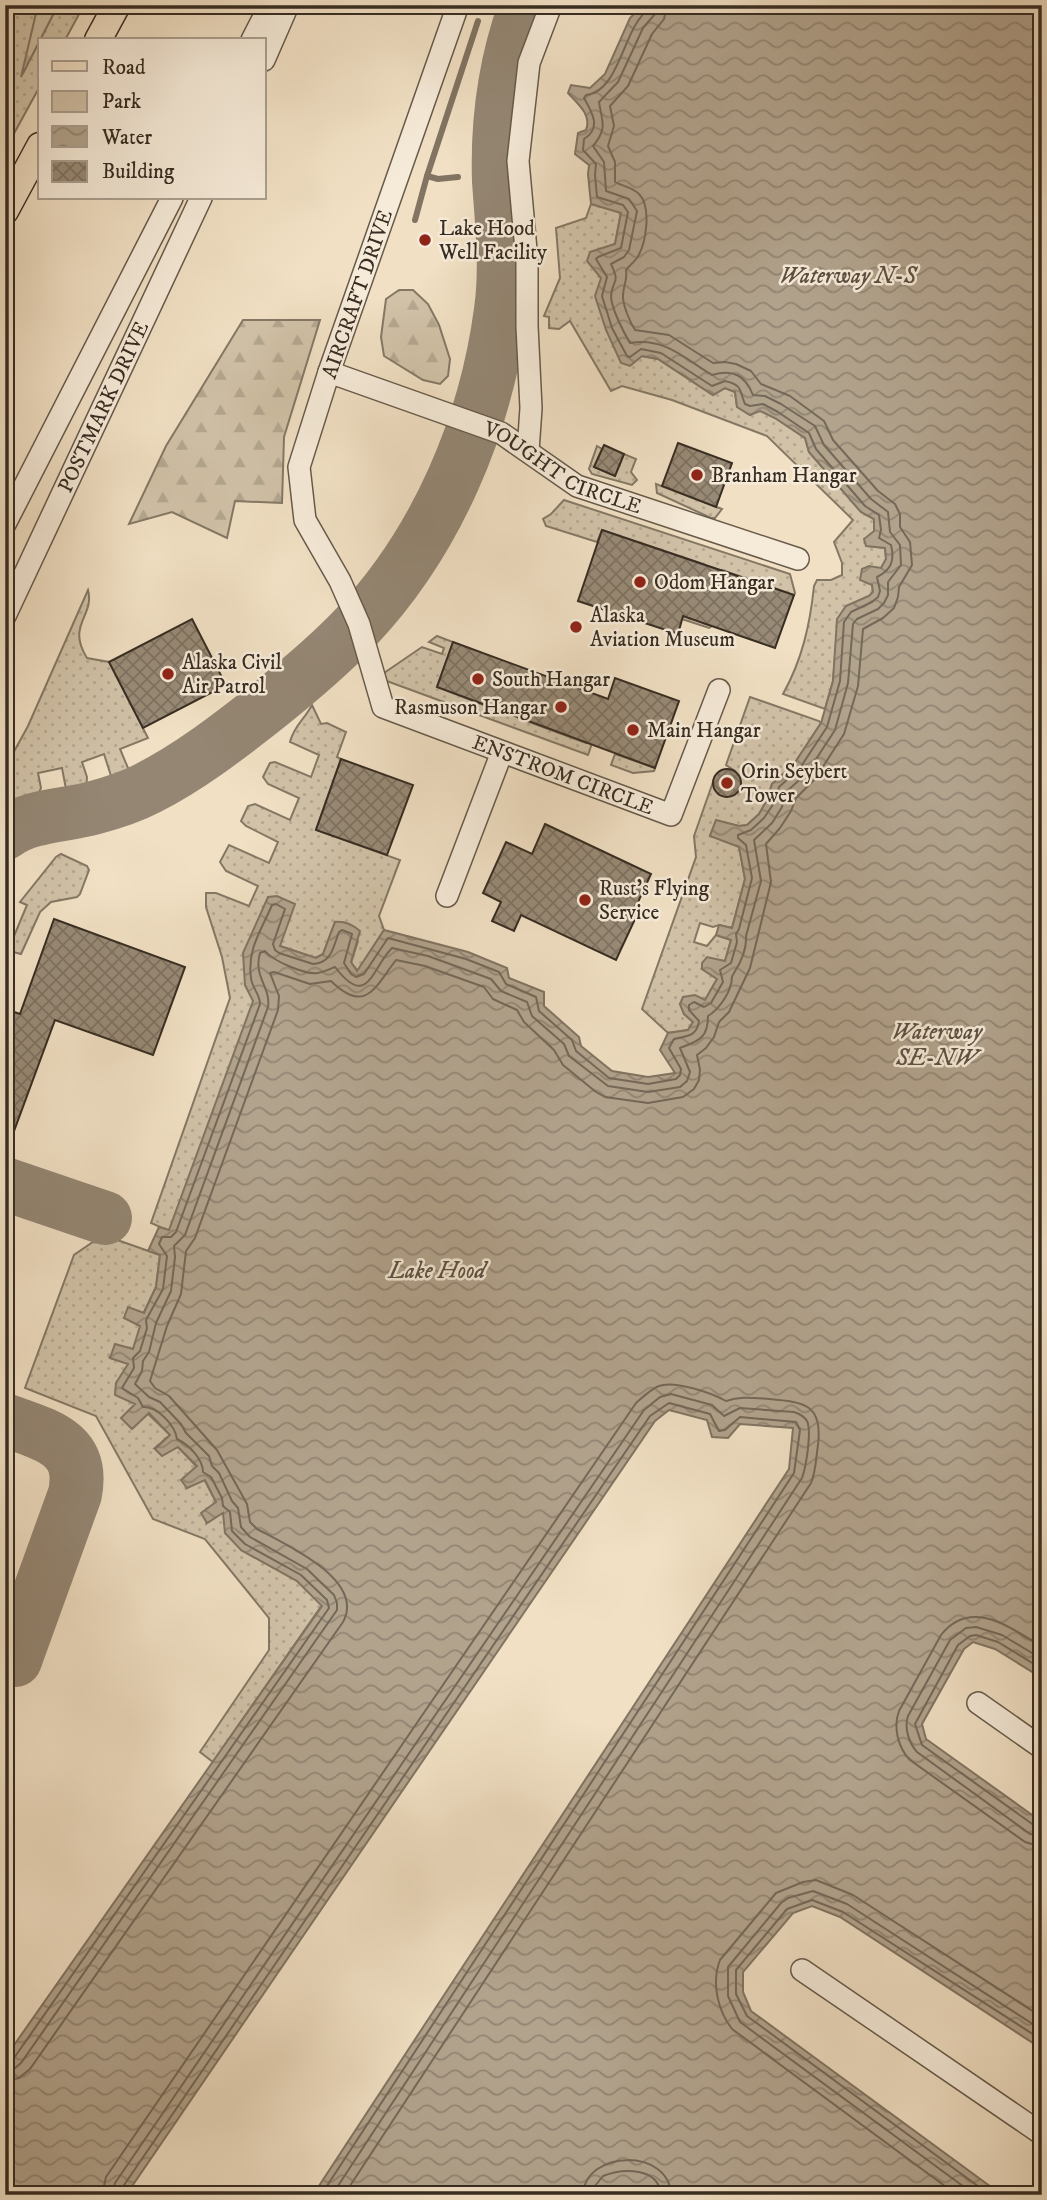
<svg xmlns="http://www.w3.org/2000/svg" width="1047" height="2200" viewBox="0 0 1047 2200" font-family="'IM FELL DW Pica',serif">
<defs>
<pattern id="green-dots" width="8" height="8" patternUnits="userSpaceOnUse" patternTransform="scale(1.75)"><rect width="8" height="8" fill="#d1c2a8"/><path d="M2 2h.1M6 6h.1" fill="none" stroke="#b4a790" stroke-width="1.8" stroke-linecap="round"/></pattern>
<pattern id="forest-firs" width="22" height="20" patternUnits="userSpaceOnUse" patternTransform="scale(1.75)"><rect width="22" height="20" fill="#d1c2a8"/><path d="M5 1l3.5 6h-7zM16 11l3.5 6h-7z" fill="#b4a790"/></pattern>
<pattern id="water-waves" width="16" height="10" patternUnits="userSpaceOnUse" patternTransform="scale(1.75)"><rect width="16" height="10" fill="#b2a38d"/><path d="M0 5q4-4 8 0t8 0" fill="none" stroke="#928573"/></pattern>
<pattern id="building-cross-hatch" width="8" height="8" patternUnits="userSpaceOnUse" patternTransform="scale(1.75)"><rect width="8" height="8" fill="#988a76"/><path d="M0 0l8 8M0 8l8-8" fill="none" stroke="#7d7160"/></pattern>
</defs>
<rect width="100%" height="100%" fill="#f1e0c4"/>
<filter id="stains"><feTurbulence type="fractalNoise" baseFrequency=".00286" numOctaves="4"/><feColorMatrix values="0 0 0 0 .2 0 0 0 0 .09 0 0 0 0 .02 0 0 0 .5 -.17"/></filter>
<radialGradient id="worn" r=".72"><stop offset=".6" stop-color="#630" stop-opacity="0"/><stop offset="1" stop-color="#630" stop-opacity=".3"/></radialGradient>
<!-- green -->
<g fill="url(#green-dots)" stroke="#847865" stroke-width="2">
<polygon points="5,5 38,5 23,73 58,5 84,5 65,40 40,40 40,86 5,150"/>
<path d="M 591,204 L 621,212 L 615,244 L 590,252 L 601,278 L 642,356 L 658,359 L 713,395 L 725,388 L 735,392 L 737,407 L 750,415 L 759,410 L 775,418 L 805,438 L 809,452 L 861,512 L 874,519 L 874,531 L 867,546 L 885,548 L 886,559 L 872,585 L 873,592 L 869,596 L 846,606 L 838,619 L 833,681 L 825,709 L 783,694 C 802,660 810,625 814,586 L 817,580 L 831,580 L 842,575 L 842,563 L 834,542 L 853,520 L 767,436 L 672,400 L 622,386 L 611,391 L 570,321 L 559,329 L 549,328 L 549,317 L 544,316 L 560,278 L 556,228 L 586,218 Z"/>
<polygon points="597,446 602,449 594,467 615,476 624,454 636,459 631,472 637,480 632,485 592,474 589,469"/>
<polygon points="656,484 722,509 715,518 711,518 657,493"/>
<polygon points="564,500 790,574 795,593 794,595 722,570 703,623 712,626 709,628 682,619 700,563 602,530 597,542 546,526 543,519 551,514"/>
<path d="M 88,590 C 95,616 66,625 87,658 L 109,662 L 148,738 L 120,749 L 128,768 L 127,778 L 118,781 L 112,779 L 104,754 L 82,762 L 87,777 L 86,790 L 71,794 L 66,789 L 62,768 L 38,773 L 41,788 L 36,800 L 19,800 L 5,804 L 5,768 L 28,726 Z"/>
<polygon points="437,636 453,642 437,687 504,713 515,683 529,688 518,718 586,743 602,714 588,755 384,680 384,673 422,647 442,654 444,648 429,642"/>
<polygon points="750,697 819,721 821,723 794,764 772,784 767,800 759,814 747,825 739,826 716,821 710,836 739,846 745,879 732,928 719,925 713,927 700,923 694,942 707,946 716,935 731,940 725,961 702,969 717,979 705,1000 680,1004 684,1014 693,1022 688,1030 668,1033 642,1009 696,857 694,836 713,782 718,794 726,797 738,792 741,783 735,771 726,765"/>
<path d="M 312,705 L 321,724 L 327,723 L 346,732 L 337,757 L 341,759 L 316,830 L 400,860 L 379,916 L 384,930 L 358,971 L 351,963 L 358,941 L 335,922 L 323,954 L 315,958 L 280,946 L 245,985 L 254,1001 L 169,1231 L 151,1223 L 230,998 L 222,957 L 206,907 L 206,893 L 216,893 L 249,906 L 258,886 L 226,871 L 220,862 L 229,845 L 269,863 L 278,842 L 246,826 L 241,821 L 248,806 L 255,804 L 290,820 L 299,798 L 268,784 L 263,777 L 270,763 L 275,762 L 311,777 L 319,755 L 290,742 C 294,726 304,720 312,705 Z"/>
<polygon points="615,754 655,768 654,771 633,773 611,765"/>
<polygon points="61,854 87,866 89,870 80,894 77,897 51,902 40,912 21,954 9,951 9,948 27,905 20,902 56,857"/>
<polygon points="103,1235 160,1255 156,1287 143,1314 125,1318 141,1326 133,1349 110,1357 129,1364 116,1383 170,1435 155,1448 178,1447 197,1467 187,1488 204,1479 216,1502 207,1523 223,1512 241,1550 297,1581 322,1605 213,1762 200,1752 269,1650 269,1618 205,1539 153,1519 96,1416 25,1388 74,1255"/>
</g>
<!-- forest -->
<g fill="url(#forest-firs)" stroke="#847865" stroke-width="2">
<polygon points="38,5 58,5 21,77"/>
<polygon points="399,290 413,290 428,304 439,325 450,359 448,376 440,384 423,380 384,356 381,337 386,299"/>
<polygon points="243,320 320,320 284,437 282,503 235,501 227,538 172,512 129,524 166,446"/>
</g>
<!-- water -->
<path fill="url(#water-waves)" stroke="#817462" stroke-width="2" d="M 643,5 L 1042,5 L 1042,1678 L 995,1649 L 973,1642 L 964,1649 L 922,1724 L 926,1739 L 1042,1822 L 1042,2049 L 840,1917 L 812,1906 L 793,1913 L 743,1972 L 743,1992 L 751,2011 L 1002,2195 L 650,2195 L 636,2186 L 612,2189 L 608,2195 L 313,2195 L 789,1469 L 793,1428 L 740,1424 L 728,1438 L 712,1437 L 707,1420 L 669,1410 L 655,1421 L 126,2195 L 5,2195 L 5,2058 L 322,1606 L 297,1581 L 241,1550 L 225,1533 L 223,1513 L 207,1523 L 201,1513 L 216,1502 L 205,1480 L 187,1488 L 181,1480 L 197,1466 L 178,1447 L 162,1456 L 155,1449 L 170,1435 L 149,1413 L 132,1429 L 121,1418 L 135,1404 L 115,1395 L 116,1383 L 128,1364 L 110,1358 L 115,1344 L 133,1349 L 140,1326 L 124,1318 L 128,1307 L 144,1313 L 156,1287 L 160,1255 L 148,1251 L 159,1227 L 169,1230 L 253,1001 L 245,985 L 243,953 L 268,897 L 277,896 L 295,904 L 280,946 L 316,958 L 323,954 L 335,922 C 344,921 353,925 360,931 L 351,962 L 357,971 L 384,930 L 468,952 L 507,968 L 509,978 L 544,992 L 544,1006 L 579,1037 L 581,1046 L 612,1071 L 648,1077 L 675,1073 L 660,1050 L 668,1033 L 688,1030 L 693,1022 L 684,1014 L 680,1004 L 683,997 L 695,995 L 705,1000 L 717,979 L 702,969 L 702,963 L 707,957 L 725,961 L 731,940 L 716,935 L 719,925 L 732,928 L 745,879 L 739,847 L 710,836 L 716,820 L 739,826 L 747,825 L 759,814 L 767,800 L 772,784 L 794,764 L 821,723 L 833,681 L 837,619 L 846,606 L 869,596 L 873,592 L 872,585 L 860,580 L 862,569 L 869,566 L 881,568 L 886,559 L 885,548 L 866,546 L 864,539 L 874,531 L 874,519 L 861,512 L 809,452 L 805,438 L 775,418 L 760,411 L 750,415 L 737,407 L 735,392 L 725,388 L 713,395 L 658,359 L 642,356 L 630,366 L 621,363 L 606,330 L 595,296 L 601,278 L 587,261 L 590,252 L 615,244 L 621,213 L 591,204 L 588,174 L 589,165 L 575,154 L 578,133 L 586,130 C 592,115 578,104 568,93 L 571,85 L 590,88 L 605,74 L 630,18 Z"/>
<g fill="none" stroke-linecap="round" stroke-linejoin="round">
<!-- shore -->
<g stroke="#746858" stroke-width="2">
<path d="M 1042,1647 C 1011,1628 971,1597 941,1635 L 899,1711 C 893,1727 898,1748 910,1760 L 1025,1842 L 1042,1847"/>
<path d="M 1042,1659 L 1002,1635 L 976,1627 L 966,1628 L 950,1640 L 908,1716 C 904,1728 909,1743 917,1752 L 1030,1834 L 1042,1836"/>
<polyline points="1042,1669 998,1642 976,1635 970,1636 958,1645 915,1724 922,1745 1035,1826 1042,1827"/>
<path d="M 5,2061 L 14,2058 L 329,1608 L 327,1600 L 301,1575 L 245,1544 L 232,1531 L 230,1512 L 223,1506 L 222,1498 L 211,1477 L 203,1472 C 203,1459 189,1445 177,1439 C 175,1425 157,1406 143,1407 L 138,1398 L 122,1388 L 134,1368 L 133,1358 L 140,1351 L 147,1328 L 146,1320 L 163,1289 L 167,1256 L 159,1244 L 162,1237 L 171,1237 L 176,1232 L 260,1004 C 260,994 252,988 251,978 C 247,949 261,931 272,905 L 276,904 L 285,909 L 273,944 L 275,950 L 279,953 L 313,964 C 332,963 333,947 339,932 L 342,930 L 352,934 L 344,963 L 351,974 L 356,977 L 364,974 L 388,938 L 466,959 L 499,972 L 506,984 L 536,997 L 539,1011 L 572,1040 L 576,1051 L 609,1078 L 648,1084 L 676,1079 L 680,1075 L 681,1069 L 669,1048 L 674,1039 C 686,1036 697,1037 699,1021 L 689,1010 L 689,1005 L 694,1002 L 704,1007 L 711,1003 L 723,982 L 720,970 L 731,963 L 737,942 L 736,934 L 739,929 L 752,878 L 746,845 L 738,838 L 738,835 L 751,830 L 764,818 L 774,803 L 779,787 L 800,768 L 827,727 L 840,681 L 844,622 L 851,612 L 872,602 L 878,597 L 880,591 L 877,577 C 891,570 895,561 891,545 L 879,538 L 881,530 L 879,515 L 865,506 L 816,449 L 809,433 L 778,412 L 763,404 L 750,406 L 745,404 C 739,390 743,385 725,381 L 712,386 L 661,353 L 641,349 L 630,357 L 627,356 L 612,328 L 602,296 L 607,277 L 596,259 L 598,257 L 621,248 L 628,212 L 623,205 L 597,197 L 595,175 L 596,164 L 583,150 L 584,139 C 602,128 592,112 584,98 L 586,95 C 614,93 623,44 636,24 C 640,16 646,14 647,5"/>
<path d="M 5,2070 L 14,2069 L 21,2063 L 337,1610 L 337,1603 L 334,1595 L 307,1569 L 250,1537 L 241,1527 L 238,1508 L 232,1501 L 219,1473 L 212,1466 L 209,1456 L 186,1433 L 181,1424 L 160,1402 L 149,1397 L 135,1384 L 142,1371 L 143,1361 L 149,1352 L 156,1323 L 171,1291 L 175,1257 L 174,1246 L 185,1235 L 268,1007 C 271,987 253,977 260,953 L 265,951 C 273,961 305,975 318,973 C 324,972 330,969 335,967 C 368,1010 371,969 392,948 L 428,956 L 491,979 L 501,991 L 527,1002 L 532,1016 L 564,1044 L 569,1056 L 608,1086 L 648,1092 L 680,1087 L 687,1081 L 690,1072 L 680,1048 C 698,1041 708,1039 708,1016 C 718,1010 728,996 731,984 C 733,978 730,978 734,973 C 741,962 747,950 746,936 L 761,881 L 754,840 L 772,823 L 782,807 L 786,792 L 807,773 L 835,730 L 848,683 L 853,624 L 857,619 L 878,609 L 884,603 L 888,595 L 888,582 L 901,565 L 900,545 L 890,532 L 888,512 L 871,499 L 824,445 L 815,426 L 781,404 L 765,396 L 753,395 C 745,375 733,369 712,375 C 684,358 664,337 630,343 C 624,333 611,308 611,296 C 612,279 621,285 611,264 L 624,257 L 629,250 L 637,211 L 629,199 L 606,191 L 604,162 L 593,146 C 608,128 602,122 599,102 L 618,82 L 643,28 L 655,14 L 656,5"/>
<path d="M 5,2081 L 19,2078 L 30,2069 L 343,1622 C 366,1580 285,1544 257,1529 L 250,1522 L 247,1504 L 217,1450 L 169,1396 L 155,1388 L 150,1381 L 167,1326 L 181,1294 L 186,1251 L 195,1238 L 278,1010 L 279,996 L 270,973 L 274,972 L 310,984 L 331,981 C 366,1015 375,987 396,960 L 425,966 L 484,987 L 493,999 L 517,1010 L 524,1022 L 554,1050 L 563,1065 L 596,1092 L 605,1097 L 648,1103 L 683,1097 L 694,1089 L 699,1080 L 700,1070 L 697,1055 L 706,1048 L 714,1037 L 719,1022 L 729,1012 L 750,968 L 771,882 L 766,844 L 780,828 L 791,811 L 796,798 L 815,779 L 844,734 L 858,686 L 863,629 L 883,618 L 894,608 L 898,597 L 899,587 L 912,565 L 910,542 L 900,527 L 900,514 L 895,504 L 878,491 L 833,440 L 824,421 L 790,396 L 761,384 L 751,371 L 736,364 L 725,362 L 713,363 L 669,335 L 635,330 C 630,322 624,308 623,298 C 622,288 628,281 626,270 C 629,266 634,262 637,258 C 646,244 652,207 639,194 C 632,187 622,186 615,182 L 615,162 L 608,146 L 614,126 L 610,106 L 628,86 L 652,34 L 664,19 L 667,5"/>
<path d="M 102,2195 L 106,2177 L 636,1403 C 643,1397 651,1389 659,1386 C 674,1380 712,1393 726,1401 C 740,1396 754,1398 769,1399 C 804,1402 823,1404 818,1445 C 816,1458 816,1471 811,1483 L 344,2195"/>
<path d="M 112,2195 L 115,2183 L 644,1410 L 660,1397 L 671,1394 L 712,1405 L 724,1416 L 740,1408 L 794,1412 C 800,1414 804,1416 807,1421 C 812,1431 806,1467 802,1478 L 332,2195"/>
<polyline points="121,2195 122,2188 650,1416 669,1403 710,1414 719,1431 725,1430 740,1417 796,1422 800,1430 794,1473 321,2195"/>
<path d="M 583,2195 C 585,2149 670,2148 671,2195"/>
<path d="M 594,2195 L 595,2186 L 603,2176 C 623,2168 659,2167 661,2195"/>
<path d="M 957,2195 L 732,2029 C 718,2011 711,1983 720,1960 L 776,1893 L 803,1882 L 816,1880 L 853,1895 L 1042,2017"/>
<polyline points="975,2195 740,2022 728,1996 728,1967 781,1903 788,1898 813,1891 847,1904 1042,2030"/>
<polyline points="990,2195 747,2016 736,1994 736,1970 787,1909 812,1900 843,1912 1042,2040"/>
</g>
<!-- stream -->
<g stroke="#817462" stroke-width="6">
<polyline points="427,176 438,179 458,177"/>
<polyline points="415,220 427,176 478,21"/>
</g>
<!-- taxiway -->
<g stroke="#948673" stroke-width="54">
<path d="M 5,833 C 30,815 63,816 93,808 C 112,803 131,797 148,788 C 189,767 224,740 260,712 C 294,685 328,657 357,626 C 437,541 486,425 501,310 C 507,267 502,224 499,181 C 497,121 505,62 526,5"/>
<polyline points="5,1184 105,1218"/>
<path d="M 5,1420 C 45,1435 85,1442 75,1494 L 15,1660"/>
</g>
</g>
<!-- building -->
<g fill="url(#building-cross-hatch)" stroke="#372d22" stroke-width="2">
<polygon points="678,443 732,463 716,507 662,486"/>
<polygon points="604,445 624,454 615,476 594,467"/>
<polygon points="602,530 794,595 775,648 683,616 678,634 578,601"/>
<polygon points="192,619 226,685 143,728 109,662"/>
<polygon points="453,642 608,699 615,678 679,701 655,768 437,687"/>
<polygon points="341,759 413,785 387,855 316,830"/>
<circle cx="727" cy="783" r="14"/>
<polygon points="545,824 651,874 632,915 636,917 616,960 521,915 514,931 492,921 501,902 483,893 506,842 532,854"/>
<polygon points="54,919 185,967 153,1055 55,1020 7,1150 5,1149 5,1009 20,1014"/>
</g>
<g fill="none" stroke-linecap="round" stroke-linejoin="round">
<defs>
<g id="minor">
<path id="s1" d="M 458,5 L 329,372 L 299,467 L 305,520 L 340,581 L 359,624 L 383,707 L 671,815 L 719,690"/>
<polyline points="252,40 270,5"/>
<polyline points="264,60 288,5"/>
<path id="s2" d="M 329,372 L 501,433 L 577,486 L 798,559"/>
<polyline points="528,451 531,408 527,326 527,261 518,161 529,63 551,5"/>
<polyline points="5,524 172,198"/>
<path id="s3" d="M 5,616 L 201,198"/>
<polyline points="447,896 502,752"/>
<polyline points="978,1703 1042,1748"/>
<polyline points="802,1970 1042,2134"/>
</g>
<g id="major">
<polyline points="98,40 117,5"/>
<polyline points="5,211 40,146"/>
</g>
</defs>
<!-- minor casing -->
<use href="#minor" stroke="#665a4a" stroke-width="24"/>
<!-- major casing -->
<use href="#major" stroke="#372d22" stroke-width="29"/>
<!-- minor -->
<use href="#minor" stroke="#f6ebd9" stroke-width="21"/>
<!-- major -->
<use href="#major" stroke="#f1e0c4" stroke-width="26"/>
</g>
<!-- markers -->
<g fill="#8f2418" stroke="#f6ebd9" stroke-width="2.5">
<circle cx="425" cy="240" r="7"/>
<circle cx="697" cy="475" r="7"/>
<circle cx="640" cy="582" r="7"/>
<circle cx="576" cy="627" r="7"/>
<circle cx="168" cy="674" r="7"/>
<circle cx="478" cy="679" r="7"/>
<circle cx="561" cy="707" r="7"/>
<circle cx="633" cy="730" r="7"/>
<circle cx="727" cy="783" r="7"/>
<circle cx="585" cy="900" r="7"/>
</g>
<g text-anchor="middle" stroke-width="5" stroke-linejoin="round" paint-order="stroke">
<!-- poi labels -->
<g font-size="21" fill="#372d22" stroke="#f6ebd9" text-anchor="start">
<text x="439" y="235">Lake Hood<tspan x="439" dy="24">Well Facility</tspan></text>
<text x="711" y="482">Branham Hangar</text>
<text x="654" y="589">Odom Hangar</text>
<text x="590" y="622">Alaska<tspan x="590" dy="24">Aviation Museum</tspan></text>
<text x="182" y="669">Alaska Civil<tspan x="182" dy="24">Air Patrol</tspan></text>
<text x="492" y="686">South Hangar</text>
<text x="547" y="714" text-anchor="end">Rasmuson Hangar</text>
<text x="647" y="737">Main Hangar</text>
<text x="741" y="778">Orin Seybert<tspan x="741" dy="24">Tower</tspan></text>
<text x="599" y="895">Rust's Flying<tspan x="599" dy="24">Service</tspan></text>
</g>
<!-- street labels -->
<g font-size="21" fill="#372d22" stroke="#f6ebd9">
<text transform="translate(357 294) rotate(-71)" y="7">AIRCRAFT DRIVE</text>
<text dy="7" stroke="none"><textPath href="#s3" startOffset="231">POSTMARK DRIVE</textPath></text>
<text dy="7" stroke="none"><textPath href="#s2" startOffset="254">VOUGHT CIRCLE</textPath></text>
<text dy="7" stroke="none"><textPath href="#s1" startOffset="938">ENSTROM CIRCLE</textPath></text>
</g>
<!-- water labels -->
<g font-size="23" font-style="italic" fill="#5c5042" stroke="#f6ebd9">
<text x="848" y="283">Waterway N-S</text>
<text x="937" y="1039">Waterway<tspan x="937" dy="26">SE-NW</tspan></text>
<text x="437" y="1278">Lake Hood</text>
</g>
</g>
<!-- margin -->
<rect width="1047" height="2200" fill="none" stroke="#f1e0c4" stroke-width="28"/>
<rect x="7" y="7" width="1033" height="2186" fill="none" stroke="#372d22" stroke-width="3.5"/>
<rect x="14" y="14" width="1019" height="2172" fill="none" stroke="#372d22" stroke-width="2"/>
<!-- legend -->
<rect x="38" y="38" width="228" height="161" fill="#f6ebd9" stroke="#aa9f90" stroke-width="2"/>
<rect x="52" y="61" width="35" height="10" fill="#f1e0c4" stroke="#aa9f90" stroke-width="2"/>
<text x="102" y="74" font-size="21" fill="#372d22">Road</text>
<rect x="52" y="91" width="35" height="21" fill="#d1c2a8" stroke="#aa9f90" stroke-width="2"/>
<text x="102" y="108" font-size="21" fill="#372d22">Park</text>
<rect x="52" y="126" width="35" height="21" fill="url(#water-waves)" stroke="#aa9f90" stroke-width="2"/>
<text x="102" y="144" font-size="21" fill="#372d22">Water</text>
<rect x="52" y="161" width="35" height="21" fill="url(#building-cross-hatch)" stroke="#aa9f90" stroke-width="2"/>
<text x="102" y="178" font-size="21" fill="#372d22">Building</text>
<rect width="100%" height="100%" filter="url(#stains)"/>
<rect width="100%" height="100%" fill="url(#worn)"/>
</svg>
